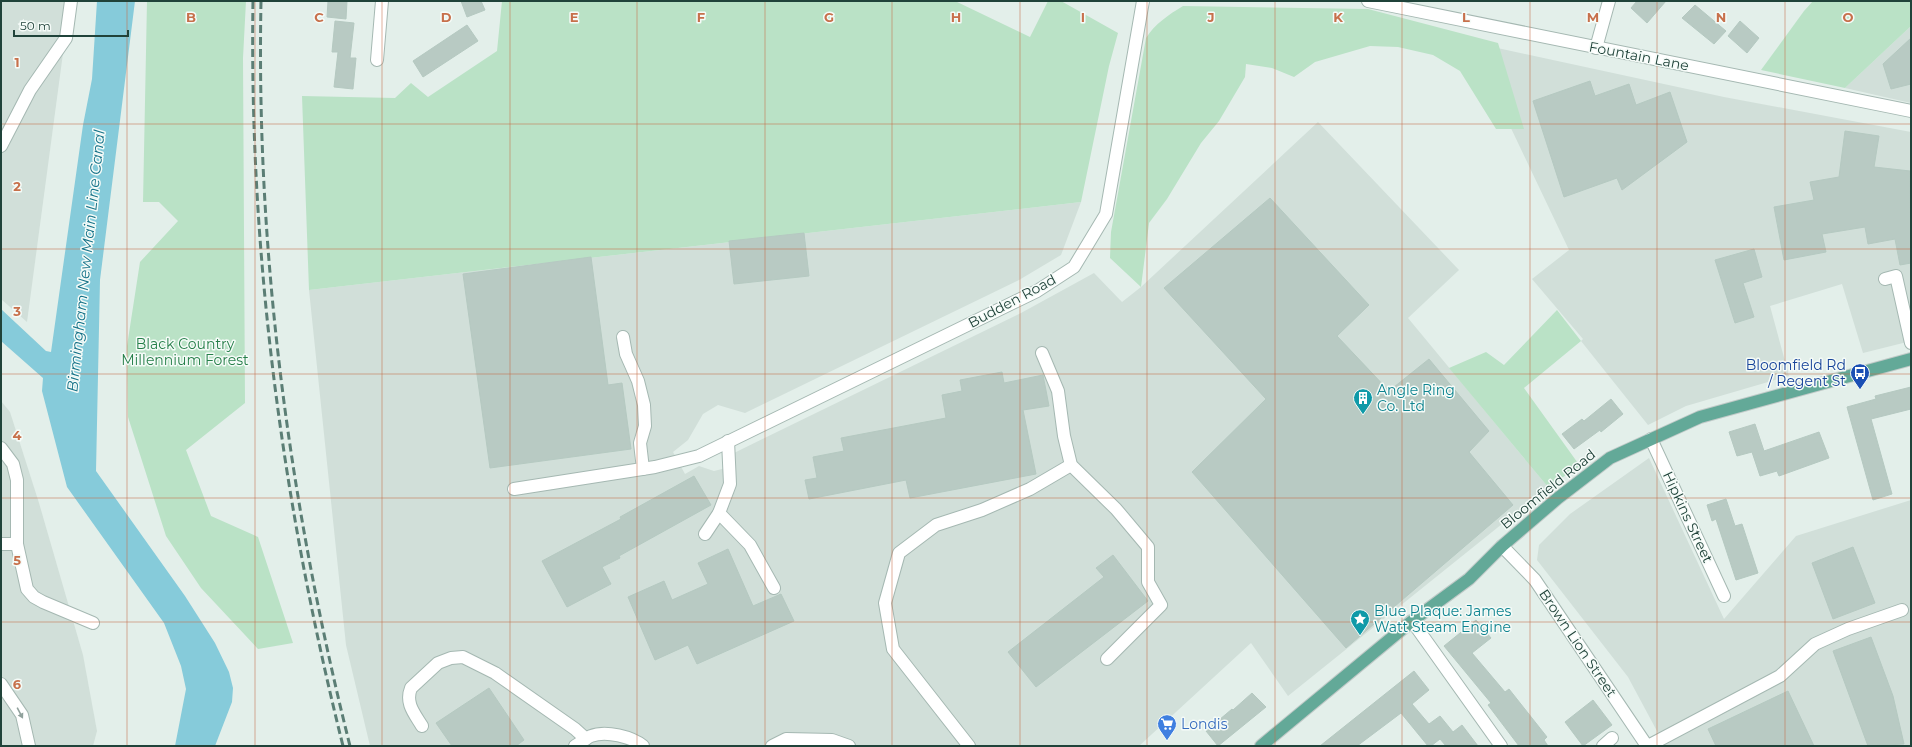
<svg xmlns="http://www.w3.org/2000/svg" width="1912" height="747" viewBox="0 0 1912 747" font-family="Montserrat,sans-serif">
<rect width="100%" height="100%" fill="#e3efea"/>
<!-- built -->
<g fill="#d1dfd9">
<polygon points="1,1 70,1 27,322 1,299"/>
<polygon points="1911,26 1911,103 1845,88"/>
<polygon points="1470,42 1724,97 1911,132 1911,341 1863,353 1842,284 1770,306 1789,376 1686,406 1648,425 1581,341 1583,339 1532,279 1569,250"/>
<polygon points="1318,122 1459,270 1408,318 1548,487 1288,696 1251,643 1139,746 370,746 346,645 309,290 1081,202 1061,255 1019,280 745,413 718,405 703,414 688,440 673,452 685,474 699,466 714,471 726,468 734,453 1021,313 1094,273 1122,302 1141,287"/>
<polygon points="1,401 10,412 39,503 83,655 97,731 93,746 1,746"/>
<polygon points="1649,458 1724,619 1796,536 1911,500 1911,746 1665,746 1628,677 1537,560 1539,545 1570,514"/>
</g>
<!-- green -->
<g fill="#bae2c6">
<polygon points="147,1 246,1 243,58 245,403 186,450 211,516 258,537 293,643 258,649 201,588 166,536 128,417 127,346 140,262 178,221 159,202 143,202"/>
<polygon points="502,1 955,1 1030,37 1048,1 1061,1 1118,33 1109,66 1081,202 309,290 302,96 395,98 411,83 428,97 497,51"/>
<polygon points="1813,1 1911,1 1911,26 1845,88 1761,70 1804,11"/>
<path d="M 1183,6 L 1368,9 L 1498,43 L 1524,129 L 1496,129 L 1460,71 L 1433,55 L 1398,47 L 1370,46 L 1315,62 L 1294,77 L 1272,68 L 1246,64 L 1245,77 L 1219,121 L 1201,143 L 1167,199 L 1149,223 L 1141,287 L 1110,258 L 1111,232 L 1146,38 C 1155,24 1168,15 1183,6 Z"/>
<polygon points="1557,310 1581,341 1524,388 1580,466 1548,487 1449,368 1486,352 1504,365"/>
</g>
<!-- water -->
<polygon fill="#86cbda" points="97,1 135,1 100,280 96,471 185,596 215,643 229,672 233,688 232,702 215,746 175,746 186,689 181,666 164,623 67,487 42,391 43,378 1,341 1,309 46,351 51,352 83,125 92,79"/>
<!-- building -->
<g fill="#b8cac3" stroke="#b5c9c1">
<polygon points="328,1 347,1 346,19 327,17"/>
<polygon points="461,1 481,1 485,10 467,17"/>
<polygon points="1637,1 1666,1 1647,23 1631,8"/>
<polygon points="1695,5 1726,31 1714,44 1682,18"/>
<polygon points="335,21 354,23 350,58 356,58 353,89 334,87 338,52 332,52"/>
<polygon points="1740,21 1759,38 1747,53 1728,36"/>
<polygon points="467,25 478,41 423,77 413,61"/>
<polygon points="1911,38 1911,84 1891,89 1883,64"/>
<polygon points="1590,81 1595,96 1629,84 1636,105 1670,92 1687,142 1622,190 1617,178 1564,197 1533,101"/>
<polygon points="1845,131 1879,136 1874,167 1910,171 1911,263 1900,265 1895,239 1868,244 1865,227 1822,234 1826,252 1784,260 1774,207 1814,200 1810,182 1839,177"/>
<polygon points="1270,198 1369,305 1337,336 1389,391 1429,359 1489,431 1469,452 1513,505 1346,648 1192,472 1266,399 1164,288"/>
<polygon points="804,233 809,276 734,284 729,241"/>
<polygon points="1754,249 1762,277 1743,283 1754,317 1735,323 1715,260"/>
<polygon points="591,257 608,385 622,383 631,449 490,468 463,274"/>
<polygon points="1002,372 1004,383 1043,375 1049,406 1023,410 1036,474 910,498 906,480 809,499 805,480 817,478 813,457 844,451 841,438 946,418 942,395 962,391 960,380"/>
<polygon points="1911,387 1911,409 1871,419 1892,494 1873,500 1847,407 1876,399 1875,396"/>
<polygon points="1611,399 1623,414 1601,432 1600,430 1574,449 1562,434 1582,419 1584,421"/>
<polygon points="1755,424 1764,451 1819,432 1829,458 1779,476 1777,471 1760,476 1752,452 1737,456 1729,432"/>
<polygon points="694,476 711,505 619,556 620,558 602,567 611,584 567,607 542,561 621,519 620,517"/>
<polygon points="1726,499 1735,526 1742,524 1758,573 1736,580 1716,519 1712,521 1707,505"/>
<polygon points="1853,547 1875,603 1833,619 1812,563"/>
<polygon points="728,549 753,606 781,594 794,621 697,664 688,645 655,660 628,597 664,581 672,600 708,584 698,563"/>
<polygon points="1113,555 1148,601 1036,687 1008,652 1104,577 1096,568"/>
<polygon points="1476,620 1491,638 1472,653 1505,692 1509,689 1547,737 1544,740 1548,746 1519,746 1488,705 1491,703 1444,646"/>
<polygon points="1871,637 1893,696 1904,744 1868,746 1833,651"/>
<polygon points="1414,671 1429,690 1412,704 1429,724 1440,716 1453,732 1462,725 1478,746 1446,746 1440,739 1431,746 1428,746 1401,713 1357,746 1320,746"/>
<polygon points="489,688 524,740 516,746 452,746 436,723"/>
<polygon points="1788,691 1814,746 1716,746 1708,729"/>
<polygon points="1252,693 1266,707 1218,746 1206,731 1232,709 1233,710"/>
<polygon points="1593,700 1612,725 1583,746 1565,722"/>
</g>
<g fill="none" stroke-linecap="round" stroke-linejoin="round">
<defs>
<g id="minor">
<polyline points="1368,1 1911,111"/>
<polyline points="1596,48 1609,1"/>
<polyline points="377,60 382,1"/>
<polyline points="1,146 30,90 66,38 71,1"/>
<polyline points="1885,279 1896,276 1911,343"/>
<polyline points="623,337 626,354 638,381 644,405 645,426 640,443 643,469"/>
<polyline points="1042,353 1058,391 1064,436 1071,465 1116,509 1148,547 1148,582 1161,605 1107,659"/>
<polyline points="1651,439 1724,596"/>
<polyline points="1,448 13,464 17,480 17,544 27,589 34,597 43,602 93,623"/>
<polyline points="514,489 655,467 699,456 1037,291 1074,267 1106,214 1143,1"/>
<polyline points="719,513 750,545 774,588"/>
<polyline points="705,534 719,513 730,484 728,441"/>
<polyline points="1,544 17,544"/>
<polyline points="1502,546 1535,580 1647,746"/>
<polyline points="1412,621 1501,746"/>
<polyline points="1,684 22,715 29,746"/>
<path d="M 422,726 C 414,713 405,703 411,688 L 438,663 L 451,658 L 463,657 L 495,673 L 575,729 L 586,739"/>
<path d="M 575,746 C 580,743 586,738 591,736 C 606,730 632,737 643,746"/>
<polyline points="772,746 786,739 832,740 849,746"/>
<polyline points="969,746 893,649 885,603 899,553 936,525 982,510 1030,489 1071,465"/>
<polyline points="1603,746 1612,738"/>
<polyline points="1648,746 1780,676 1815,644 1848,629 1902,610"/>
</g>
<polyline id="major" points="1261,746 1412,621 1469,579 1502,546 1558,498 1610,458 1700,417 1911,359"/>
</defs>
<!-- minor casing -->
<use href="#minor" stroke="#a5b8b2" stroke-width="14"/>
<!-- major casing -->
<use href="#major" stroke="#c1cac8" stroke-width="14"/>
<!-- minor -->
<use href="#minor" stroke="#fff" stroke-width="12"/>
<!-- major -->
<use href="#major" stroke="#63a998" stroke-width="12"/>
<!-- rail -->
<g stroke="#5b7e75" stroke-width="3" stroke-dasharray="8 4" stroke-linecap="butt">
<path d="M 253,1 C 249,252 282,502 343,746"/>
<path d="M 261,1 C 256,252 289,503 350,746"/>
</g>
</g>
<!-- one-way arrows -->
<defs><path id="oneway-solid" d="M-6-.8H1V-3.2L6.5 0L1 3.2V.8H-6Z"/></defs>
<use fill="#90a19c" href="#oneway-solid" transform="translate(20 713) rotate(62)"/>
<!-- grid -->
<path fill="none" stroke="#c7704b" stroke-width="1" stroke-opacity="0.55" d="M 127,1 L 127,746M 255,1 L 255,746M 382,1 L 382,746M 510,1 L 510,746M 637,1 L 637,746M 765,1 L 765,746M 892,1 L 892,746M 1020,1 L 1020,746M 1147,1 L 1147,746M 1275,1 L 1275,746M 1402,1 L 1402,746M 1530,1 L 1530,746M 1657,1 L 1657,746M 1785,1 L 1785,746M 1,124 L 1911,124M 1,249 L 1911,249M 1,374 L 1911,374M 1,498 L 1911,498M 1,622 L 1911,622"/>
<!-- icons -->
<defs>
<symbol id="bus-pin" viewBox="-11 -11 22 30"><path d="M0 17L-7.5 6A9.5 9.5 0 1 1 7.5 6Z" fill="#1a4fb4" stroke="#f5fbf8"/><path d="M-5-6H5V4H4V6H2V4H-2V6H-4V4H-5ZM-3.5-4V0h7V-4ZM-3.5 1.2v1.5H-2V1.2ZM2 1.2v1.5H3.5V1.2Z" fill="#fff"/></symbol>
<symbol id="building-pin" viewBox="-11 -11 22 30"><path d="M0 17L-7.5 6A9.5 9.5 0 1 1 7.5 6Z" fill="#0f9aa8" stroke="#f5fbf8"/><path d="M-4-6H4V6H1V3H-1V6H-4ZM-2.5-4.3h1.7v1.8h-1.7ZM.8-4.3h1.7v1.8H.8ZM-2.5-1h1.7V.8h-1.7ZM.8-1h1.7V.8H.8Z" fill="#fff"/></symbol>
<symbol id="sight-pin" viewBox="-11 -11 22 30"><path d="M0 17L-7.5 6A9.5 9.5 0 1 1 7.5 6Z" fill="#0f9aa8" stroke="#f5fbf8"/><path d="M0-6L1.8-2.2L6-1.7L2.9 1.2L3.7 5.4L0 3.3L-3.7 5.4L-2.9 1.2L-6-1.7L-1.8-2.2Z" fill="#fff"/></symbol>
<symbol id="supermarket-pin" viewBox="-11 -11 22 30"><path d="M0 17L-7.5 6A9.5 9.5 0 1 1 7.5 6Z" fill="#3f7fe0" stroke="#f5fbf8"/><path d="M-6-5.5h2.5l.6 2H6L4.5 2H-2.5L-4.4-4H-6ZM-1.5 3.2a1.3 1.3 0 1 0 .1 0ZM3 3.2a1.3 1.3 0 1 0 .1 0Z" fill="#fff"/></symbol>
</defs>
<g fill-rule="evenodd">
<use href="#bus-pin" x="1849" y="362" width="22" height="30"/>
<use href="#building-pin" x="1352" y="387" width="22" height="30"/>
<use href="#sight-pin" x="1349" y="608" width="22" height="30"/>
<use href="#supermarket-pin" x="1156" y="713" width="22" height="30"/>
</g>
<g text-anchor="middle" stroke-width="3" stroke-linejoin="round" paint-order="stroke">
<!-- street labels -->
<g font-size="14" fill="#20433a" stroke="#f5fbf8">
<text transform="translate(1639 56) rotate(11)" y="5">Fountain Lane</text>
<text transform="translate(1012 301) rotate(-28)" y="5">Budden Road</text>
<text transform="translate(1548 489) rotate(-39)" y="5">Bloomfield Road</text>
<text transform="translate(1688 517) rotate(65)" y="5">Hipkins Street</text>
<text transform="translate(1578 643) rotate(56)" y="5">Brown Lion Street</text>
</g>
<!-- park labels -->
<g font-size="14" fill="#257f49" stroke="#f5fbf8">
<text x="185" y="349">Black Country<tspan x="185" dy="16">Millennium Forest</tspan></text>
</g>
<!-- transit labels -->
<g font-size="14" fill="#164399" stroke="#f5fbf8" text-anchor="end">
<text x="1846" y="370">Bloomfield Rd<tspan x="1846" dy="16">/ Regent St</tspan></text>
</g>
<!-- culture labels -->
<g font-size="14" fill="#0d838f" stroke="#f5fbf8" text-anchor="start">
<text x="1377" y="395">Angle Ring<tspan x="1377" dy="16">Co. Ltd</tspan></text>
<text x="1374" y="616">Blue Plaque: James<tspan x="1374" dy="16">Watt Steam Engine</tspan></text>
</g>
<!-- shop labels -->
<g font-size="14" fill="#366cbe" stroke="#f5fbf8" text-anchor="start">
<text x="1181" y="729">Londis</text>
</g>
<!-- water labels -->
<g font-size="15" font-style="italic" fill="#137187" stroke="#f5fbf8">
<text transform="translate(86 261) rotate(-84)" y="5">Birmingham New Main Line Canal</text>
</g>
</g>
<g font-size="13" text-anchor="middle" font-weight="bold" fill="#c7704b" stroke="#f5fbf8" stroke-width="3" stroke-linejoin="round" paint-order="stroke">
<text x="191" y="22">B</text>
<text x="319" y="22">C</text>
<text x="446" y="22">D</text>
<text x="574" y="22">E</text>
<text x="701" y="22">F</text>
<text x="829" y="22">G</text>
<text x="956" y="22">H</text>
<text x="1083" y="22">I</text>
<text x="1211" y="22">J</text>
<text x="1338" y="22">K</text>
<text x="1466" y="22">L</text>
<text x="1593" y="22">M</text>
<text x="1721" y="22">N</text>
<text x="1848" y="22">O</text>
<text x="17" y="67">1</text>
<text x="17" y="191">2</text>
<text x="17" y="316">3</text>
<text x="17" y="440">4</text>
<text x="17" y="565">5</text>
<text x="17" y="689">6</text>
</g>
<!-- border -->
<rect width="1912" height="747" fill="none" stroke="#20433a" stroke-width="4"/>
<!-- scale -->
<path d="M14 30v6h114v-6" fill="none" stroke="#20433a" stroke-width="2"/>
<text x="20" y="30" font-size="12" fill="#20433a" stroke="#f5fbf8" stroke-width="3" paint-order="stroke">50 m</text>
</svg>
